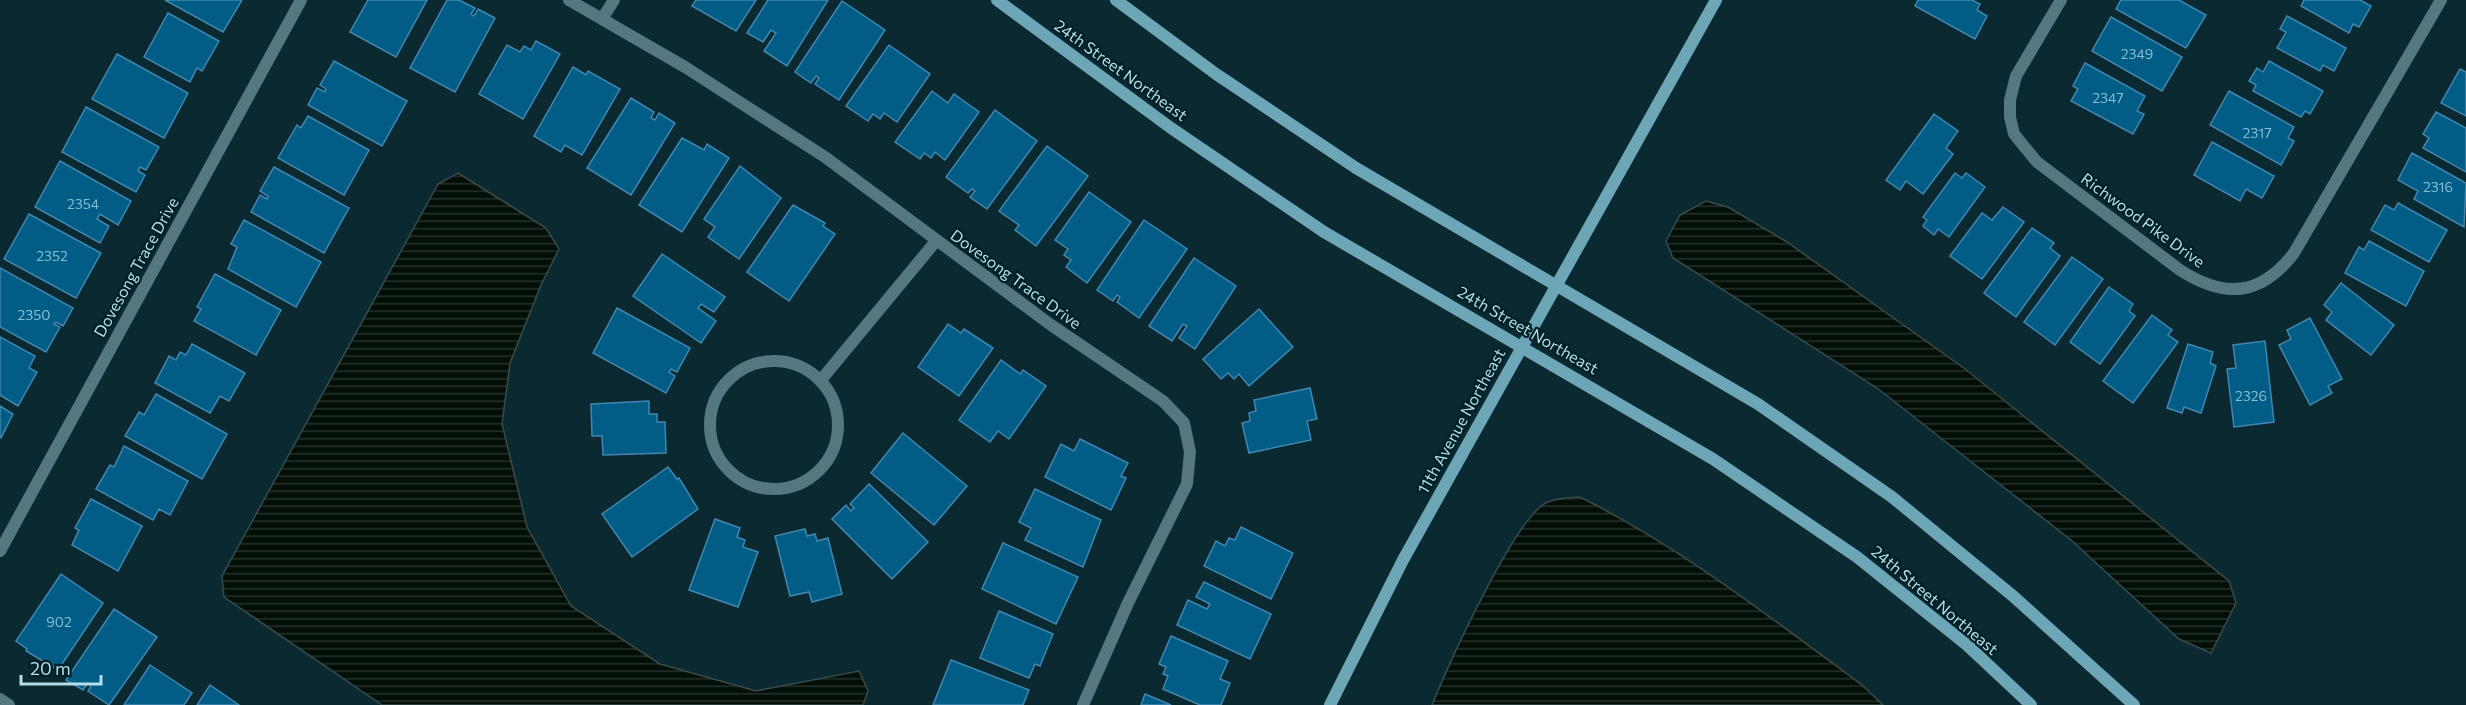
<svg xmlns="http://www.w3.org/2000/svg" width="2466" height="705" viewBox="0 0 2466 705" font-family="Commissioner,sans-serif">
<defs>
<pattern id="water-rules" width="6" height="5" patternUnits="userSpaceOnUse" patternTransform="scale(1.5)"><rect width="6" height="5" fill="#030e07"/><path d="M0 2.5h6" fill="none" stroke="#25312b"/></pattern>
</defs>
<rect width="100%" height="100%" fill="#0b2931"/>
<!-- water -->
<g fill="url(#water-rules)" stroke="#384c4b" stroke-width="1.5">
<polygon points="458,173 546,228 559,249 541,285 510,363 502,424 527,527 571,606 660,664 756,691 859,671 868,691 863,705 382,705 224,597 222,576 438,184"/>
<polygon points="1706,201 1728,207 1787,242 1965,369 2229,581 2236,603 2211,653 2179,639 2071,540 1877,388 1673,258 1666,241 1680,215"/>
<path d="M 1580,497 C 1682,548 1771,618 1862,685 L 1883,705 L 1432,705 C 1447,668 1516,514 1548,502 C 1557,498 1570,498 1580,497 Z"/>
</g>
<!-- building -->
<g fill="#015d86" stroke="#4287b1" stroke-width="1.5">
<polygon points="165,0 242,0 223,32"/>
<polygon points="368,0 427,0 396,57 350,32"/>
<polygon points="447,0 459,0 475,8 471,14 474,16 478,9 495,18 455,92 410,68"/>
<polygon points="696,0 756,0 736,31 692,6"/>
<polygon points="768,0 828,0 787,66 764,51 776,33 771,30 763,42 747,33"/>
<polygon points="1918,0 1972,0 1980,4 1977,10 1987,16 1975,39 1915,6"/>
<polygon points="2121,0 2179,0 2206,15 2186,48 2116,9"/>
<polygon points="2304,0 2360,0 2371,6 2359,27 2353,24 2349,33 2301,6"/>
<polygon points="842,1 885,30 839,100 815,84 819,78 816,76 811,83 795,72"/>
<polygon points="168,13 219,41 202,71 197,68 190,82 144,57"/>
<polygon points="2287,16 2346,48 2334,71 2323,65 2320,71 2277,48 2286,32 2280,29"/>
<polygon points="2111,17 2182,57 2162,91 2092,51"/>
<polygon points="536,41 560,54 523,119 479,94 507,45 520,52 524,46 531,50"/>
<polygon points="889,45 930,74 897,122 884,113 880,119 873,114 868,121 846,106"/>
<polygon points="117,54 188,93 164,138 92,99"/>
<polygon points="334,61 407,101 382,146 308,105 317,88 325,92 326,89 320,85"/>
<polygon points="2269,61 2323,91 2310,114 2305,111 2301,117 2253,91 2256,85 2249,81 2257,68 2263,72"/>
<polygon points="2085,63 2145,96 2137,111 2144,114 2133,134 2071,101 2078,89 2073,86"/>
<polygon points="573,67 586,75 588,71 620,89 582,155 565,145 561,152 534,136"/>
<polygon points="2460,69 2466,72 2466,116 2441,103"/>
<polygon points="932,91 948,103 954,94 979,112 945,160 935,152 931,158 924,153 920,159 895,142"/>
<polygon points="2229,91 2294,127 2288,138 2294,141 2281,165 2210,125"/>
<polygon points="631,98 654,112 651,118 655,120 659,113 675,123 631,195 587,168"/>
<polygon points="86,107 159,147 146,170 140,167 138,171 145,175 136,192 62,152"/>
<polygon points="995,110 1037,141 987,209 970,197 975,191 972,189 968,193 946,177"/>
<polygon points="2436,112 2466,128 2466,172 2423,148 2429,138 2423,134"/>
<polygon points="1934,114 1958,131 1946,148 1953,154 1923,194 1906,181 1900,190 1886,180"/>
<polygon points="308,116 369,150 344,195 278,158 297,125 301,128"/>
<polygon points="682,138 704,150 707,144 729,158 682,232 639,205"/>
<polygon points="2212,142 2274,176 2262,198 2246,189 2240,201 2194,175"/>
<polygon points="1047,146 1088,176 1036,246 1015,230 1019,225 999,211"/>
<polygon points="2412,153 2466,183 2464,227 2414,199 2418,191 2398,180"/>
<polygon points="60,161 131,201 118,225 100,214 97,219 109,226 100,243 35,207"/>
<polygon points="740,166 781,198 739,259 708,237 715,227 704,219"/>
<polygon points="274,167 349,208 324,253 251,212 260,195 267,199 268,196 260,191"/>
<polygon points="1955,173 1962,178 1966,173 1985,187 1949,237 1938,229 1934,235 1923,226 1927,220 1923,217"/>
<polygon points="1089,192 1131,222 1087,283 1066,267 1071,260 1064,255 1068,249 1055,240"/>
<polygon points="2398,203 2447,230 2429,262 2371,230 2385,205 2394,210"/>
<polygon points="793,205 825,223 823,226 835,234 789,301 747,272"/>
<polygon points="2003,207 2024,222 1982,279 1950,256 1982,213 1992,220"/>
<polygon points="29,214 101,253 76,298 4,259"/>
<polygon points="244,220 321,262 296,307 228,269 237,247 231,244"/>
<polygon points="1144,220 1187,249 1139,318 1117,302 1120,297 1117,295 1113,301 1097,290"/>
<polygon points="2032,228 2054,243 2050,248 2060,256 2016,317 1984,293"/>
<polygon points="2369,241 2424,271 2406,306 2345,273 2359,247 2364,250"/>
<polygon points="662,254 725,297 714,312 701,304 698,308 716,321 701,343 633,296"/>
<polygon points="2072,257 2103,279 2055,345 2024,322"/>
<polygon points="1194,258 1236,286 1195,349 1179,338 1187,326 1183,324 1172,341 1149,326"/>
<polygon points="0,268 73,308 63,326 56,322 54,324 60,327 46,352 0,327"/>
<polygon points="215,274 281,310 256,355 194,321 201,309 197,307"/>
<polygon points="2341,283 2394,325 2371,355 2326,320 2332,312 2324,305"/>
<polygon points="2109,287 2133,304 2129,311 2135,316 2100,364 2070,342"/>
<polygon points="617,308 690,348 677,372 671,369 669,372 675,376 666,393 593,353"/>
<polygon points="1259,309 1293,347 1249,386 1239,374 1234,379 1228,373 1221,379 1203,359"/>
<polygon points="2152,315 2172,330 2168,335 2178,342 2133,403 2103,381"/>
<polygon points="2310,318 2342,379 2328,386 2332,393 2310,405 2279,345 2291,339 2287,330"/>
<polygon points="948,324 961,333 964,329 993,348 959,396 918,367"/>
<polygon points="0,337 35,356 29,368 37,372 18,406 0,395"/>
<polygon points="2265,341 2274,422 2234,427 2227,369 2236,368 2233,345"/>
<polygon points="192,344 245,373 229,401 220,396 210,413 155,383 169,356 176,360 180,352 186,355"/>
<polygon points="2188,344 2213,352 2210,363 2216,366 2201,413 2184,407 2182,413 2167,408"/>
<polygon points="1001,360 1020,374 1023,370 1046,386 1009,439 998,431 990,442 959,420"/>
<polygon points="1310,388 1317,419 1307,421 1311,440 1249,453 1242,423 1250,421 1249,413 1256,411 1254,400"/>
<polygon points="156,394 227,434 202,479 125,436 139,412 144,415"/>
<polygon points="649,401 649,414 657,414 657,422 665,422 666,453 603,455 602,436 592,436 591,404"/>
<polygon points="0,406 13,414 1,438 0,437"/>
<polygon points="903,433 967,486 934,525 871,473"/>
<polygon points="1080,439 1128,463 1121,476 1126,478 1111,510 1045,477 1061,444 1074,451"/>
<polygon points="124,446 188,481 170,515 159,509 153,520 96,489 110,465 114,467"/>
<polygon points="668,467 677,479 679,478 698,509 632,557 602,514"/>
<polygon points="869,484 928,542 892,579 832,519 846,505 851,511 854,508 850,504"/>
<polygon points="1035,489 1101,520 1083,567 1025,540 1031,528 1019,522"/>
<polygon points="91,499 142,526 118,571 72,545 79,530 75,528"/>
<polygon points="715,519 740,528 737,537 745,540 743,547 758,552 738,607 689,590"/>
<polygon points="1241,527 1293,553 1271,599 1204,566 1216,541 1225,546 1229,538 1235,540"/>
<polygon points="805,529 807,536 815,534 817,541 828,538 842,594 812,602 809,592 790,596 775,536"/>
<polygon points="1003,543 1078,577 1056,624 982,589"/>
<polygon points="61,574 103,603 58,670 26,651 27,649 16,641"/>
<polygon points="1204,582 1271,614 1250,659 1177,625 1188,600 1207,609 1210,604 1196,597"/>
<polygon points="114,609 157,637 109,705 88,691 91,686 88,683 83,690 66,680"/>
<polygon points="999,611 1053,634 1040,666 1035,664 1029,678 980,658"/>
<polygon points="1171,636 1228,661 1220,679 1230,683 1221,705 1200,705 1163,689 1168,676 1163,674 1166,667 1159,664"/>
<polygon points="951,660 1029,690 1023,705 933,705"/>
<polygon points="150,665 192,693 184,705 124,705"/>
<polygon points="210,685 239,705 197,705"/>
<polygon points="1145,694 1171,705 1141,705"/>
</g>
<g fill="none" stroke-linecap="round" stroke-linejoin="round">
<!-- street -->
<g stroke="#547781" stroke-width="12">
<polyline points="569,0 685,67 825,157 1051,325 1163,401 1184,423 1190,452 1187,484 1128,603 1083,705"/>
<path d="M 2061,0 L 2016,76 L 2010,100 L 2010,117 L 2014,134 L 2037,162 L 2180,270 C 2225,299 2261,296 2294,253 L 2441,0"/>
<polyline points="602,19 614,0"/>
<circle cx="774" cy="425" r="64"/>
<polyline points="821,380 936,241"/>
<polyline points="0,551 301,0"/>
<polyline points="0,699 9,705"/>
</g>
<!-- secondary -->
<g stroke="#6da6b7" stroke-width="12">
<polyline points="997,0 1171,128 1324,232 1713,459 1857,557 1967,645 2031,705"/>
<polyline points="1116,0 1216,74 1356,168 1758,404 1892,497 2013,596 2134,705"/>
<polyline points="1330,705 1403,560 1716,0"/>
</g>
</g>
<g text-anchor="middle" stroke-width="4.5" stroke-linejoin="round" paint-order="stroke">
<!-- number labels -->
<g font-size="14" fill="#86bed1">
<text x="2137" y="59">2349</text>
<text x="2108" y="103">2347</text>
<text x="2257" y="138">2317</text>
<text x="2438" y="192">2316</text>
<text x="83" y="209">2354</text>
<text x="52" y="261">2352</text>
<text x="34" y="320">2350</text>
<text x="2251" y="401">2326</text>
<text x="59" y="627">902</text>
</g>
<!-- street labels -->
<g font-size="16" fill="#b3deea" stroke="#022027">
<text transform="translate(1121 70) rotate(36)" y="6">24th Street Northeast</text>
<text transform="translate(2143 220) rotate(36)" y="6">Richwood Pike Drive</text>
<text transform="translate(136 267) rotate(-61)" y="6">Dovesong Trace Drive</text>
<text transform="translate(1016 279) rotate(36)" y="6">Dovesong Trace Drive</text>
<text transform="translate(1528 330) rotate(30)" y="6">24th Street Northeast</text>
<text transform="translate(1461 421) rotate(-61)" y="6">11th Avenue Northeast</text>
<text transform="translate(1935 600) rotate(40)" y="6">24th Street Northeast</text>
</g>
</g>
<!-- scale -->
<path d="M21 675v9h80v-9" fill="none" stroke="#b3deea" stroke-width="3"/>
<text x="30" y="675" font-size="18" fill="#b3deea" stroke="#022027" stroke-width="4.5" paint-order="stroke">20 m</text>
</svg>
